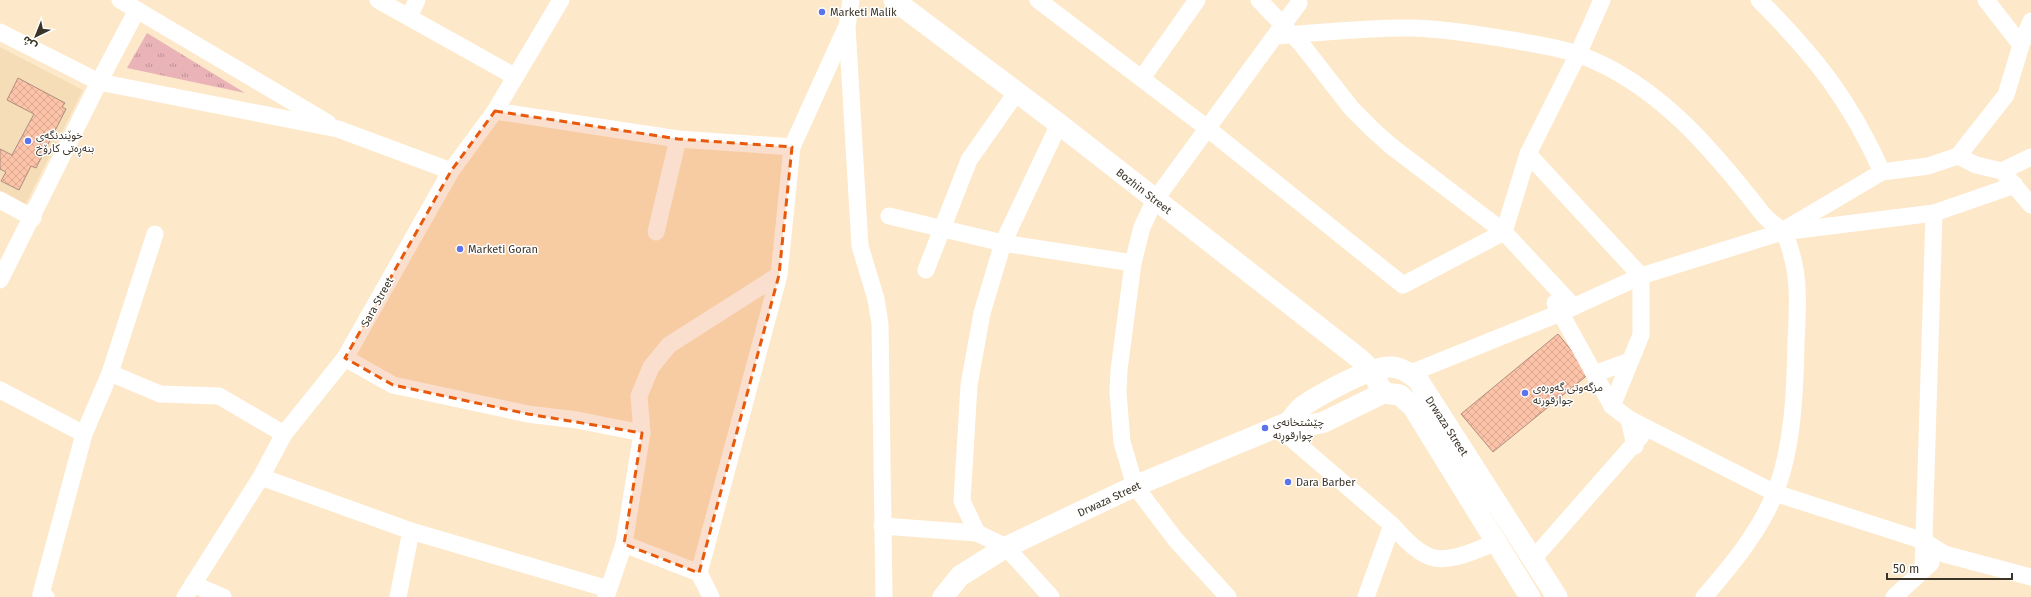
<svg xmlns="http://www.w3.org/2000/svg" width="2031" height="597" viewBox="0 0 2031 597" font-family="'Fira Sans','Noto Sans Arabic',sans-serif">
<defs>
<pattern id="park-tufts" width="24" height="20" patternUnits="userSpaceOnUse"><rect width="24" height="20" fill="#e9b3b8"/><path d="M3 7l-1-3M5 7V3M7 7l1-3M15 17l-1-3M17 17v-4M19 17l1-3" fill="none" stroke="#be9296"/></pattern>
<pattern id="building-cross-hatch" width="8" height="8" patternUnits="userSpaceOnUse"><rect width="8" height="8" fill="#fcc3a9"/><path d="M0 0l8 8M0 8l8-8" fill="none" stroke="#d9a891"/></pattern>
</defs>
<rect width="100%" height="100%" fill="#fde9ca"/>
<!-- built -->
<polygon fill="#f5ddb8" points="0,47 83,90 25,205 0,191"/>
<!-- park -->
<polygon fill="url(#park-tufts)" points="147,33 245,93 127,68"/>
<!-- building -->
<g fill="url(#building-cross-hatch)" stroke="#af8d7e">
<polygon points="18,78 65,103 62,107 66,109 36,168 31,166 19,190 1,181 6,172 0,169 0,149 12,155 34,114 7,100"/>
<polygon points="1558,334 1590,373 1493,452 1461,414"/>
</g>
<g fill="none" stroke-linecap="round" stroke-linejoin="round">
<!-- minor -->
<g stroke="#fff" stroke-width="17">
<polyline points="120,0 328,123"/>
<polyline points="378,0 514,76"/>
<polyline points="851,0 847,27 860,246 876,299 880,324 884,597"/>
<polyline points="1038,0 1207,128 1403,285 1504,232 1528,154"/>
<polyline points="1259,0 1302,45 1352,109 1372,129 1391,146 1504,232 1574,307"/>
<polyline points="1602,0 1578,54 1528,154 1641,276 1641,335 1612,406 1629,419 1635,446"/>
<path d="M 1759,0 C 1814,55 1850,100 1882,172"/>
<polyline points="1986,0 2021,45"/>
<polyline points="137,10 99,82 338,129 451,171"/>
<polyline points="409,17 417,0"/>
<polyline points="0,32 99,82 0,280"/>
<path d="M 1275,36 C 1320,33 1367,27 1412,28 C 1447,29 1483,35 1518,41 C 1539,45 1561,48 1580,55 C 1657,83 1713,150 1762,213 C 1767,220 1774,224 1780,229 C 1786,235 1790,247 1792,256 C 1800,283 1797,315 1796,343 C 1795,391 1793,448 1775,493 C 1760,531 1731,566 1704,597"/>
<polyline points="1142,78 1197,0"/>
<polyline points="495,111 678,139 792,147"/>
<polyline points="1958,156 2006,95 2021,45 2031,21"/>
<polyline points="2002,171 2031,157"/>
<polyline points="0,200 33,218"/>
<polyline points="889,216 1003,243 1133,263"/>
<polyline points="1787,228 1882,172 1928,166 1958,156 1976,165 2002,171 2031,205"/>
<polyline points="656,232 678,139"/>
<polyline points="926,270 969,160 1016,93"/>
<polyline points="1555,303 1612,406"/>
<polyline points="345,358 393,385 528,414 577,420 642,433"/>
<polyline points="110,373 160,394 219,396 284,434"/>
<polyline points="1411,373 1560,313 1641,276 1782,232 1934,213 2015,185"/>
<polyline points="1594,374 1630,361"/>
<polyline points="0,390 84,434 110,373 155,234"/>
<polyline points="1629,419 1775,493 1924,541 1944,554 2031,577"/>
<path d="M 1278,427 L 1392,525 C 1402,536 1414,550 1428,556 C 1448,565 1478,549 1497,542"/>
<polyline points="261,477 411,531 608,589"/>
<polyline points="882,526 977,533"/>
<polyline points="624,544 699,573 711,597"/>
<polyline points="1533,559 1641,436"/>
<polyline points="1923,570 1934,213"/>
<polyline points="699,573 779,275 792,147 845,30"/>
<polyline points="193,584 223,597"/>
<polyline points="46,597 41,594 84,434"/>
<polyline points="185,597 261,477 284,434 345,358 451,171 495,111 561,0"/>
<polyline points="398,597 411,531"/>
<polyline points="606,597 624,544 642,433 639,396 651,367 669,345 779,275"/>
<polyline points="1051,597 1006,547 977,533 962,501 969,385 982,313 1003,243 1059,124"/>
<polyline points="1228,597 1175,539 1135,486 1122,442 1118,393 1119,370 1133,263 1142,227 1155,200 1299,3"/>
<polyline points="1366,597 1392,525"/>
<polyline points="1894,597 1931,563"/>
</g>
<!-- tertiary -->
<g stroke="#fff" stroke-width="21">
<polyline points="894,0 1059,124 1360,359 1372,371 1383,393"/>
<path d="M 1289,422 C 1303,426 1309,426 1324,422 L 1383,393 L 1400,395 L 1413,407 L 1530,597"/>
<path d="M 943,597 L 960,576 L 1006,547 L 1135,486 L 1289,422 C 1293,417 1298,410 1303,406 C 1321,394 1369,367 1390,367 C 1401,367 1410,373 1418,380 L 1557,597"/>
</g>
</g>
<!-- marked area -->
<path fill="#e8590c" fill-opacity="0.2" stroke="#e8590c" stroke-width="3" stroke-dasharray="8 5" stroke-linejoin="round" d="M 495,111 L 678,139 L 792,147 L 779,275 L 699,573 L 624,544 L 642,433 L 528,414 L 393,385 L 345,358 L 451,171 Z"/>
<!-- markers -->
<g fill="#5c73ea" stroke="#fff" stroke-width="1.5">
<circle cx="822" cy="12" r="4"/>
<circle cx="28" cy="141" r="4"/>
<circle cx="460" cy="249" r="4"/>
<circle cx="1525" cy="393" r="4"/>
<circle cx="1265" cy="428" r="4"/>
<circle cx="1288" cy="482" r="4"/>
</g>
<g text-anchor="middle" stroke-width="3" stroke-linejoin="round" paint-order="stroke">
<!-- poi labels -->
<g font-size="11" fill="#3a3327" stroke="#fff" text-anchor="start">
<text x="830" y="16">Marketi Malik</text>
<text x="36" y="139">خوێندنگەی<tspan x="36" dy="13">بنەڕەتی کارۆخ</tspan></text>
<text x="468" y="253">Marketi Goran</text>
<text x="1533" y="391">مزگەوتی گەورەی<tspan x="1533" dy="13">جوارقورنە</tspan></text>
<text x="1273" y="426">چێشتخانەی<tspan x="1273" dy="13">چوارقوڕنە</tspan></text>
<text x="1296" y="486">Dara Barber</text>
</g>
<!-- street labels -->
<g font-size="11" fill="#3a3327" stroke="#fff">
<text transform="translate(1144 191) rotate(38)" y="4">Bozhin Street</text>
<text transform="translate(377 302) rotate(-61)" y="4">Sara Street</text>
<text transform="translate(1447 426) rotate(57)" y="4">Drwaza Street</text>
<text transform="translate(1109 499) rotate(-25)" y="4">Drwaza Street</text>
</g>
</g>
<!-- north arrow -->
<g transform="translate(36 36) rotate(223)" stroke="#ffffff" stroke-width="3" paint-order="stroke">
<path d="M0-3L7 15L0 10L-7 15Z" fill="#3a3327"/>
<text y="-6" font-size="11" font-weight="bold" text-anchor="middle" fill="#3a3327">ش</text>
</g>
<!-- scale -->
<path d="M1887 573v6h125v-6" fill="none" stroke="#3a3327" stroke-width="2"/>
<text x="1893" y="573" font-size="12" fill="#3a3327" stroke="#ffffff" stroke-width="3" paint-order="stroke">50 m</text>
</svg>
